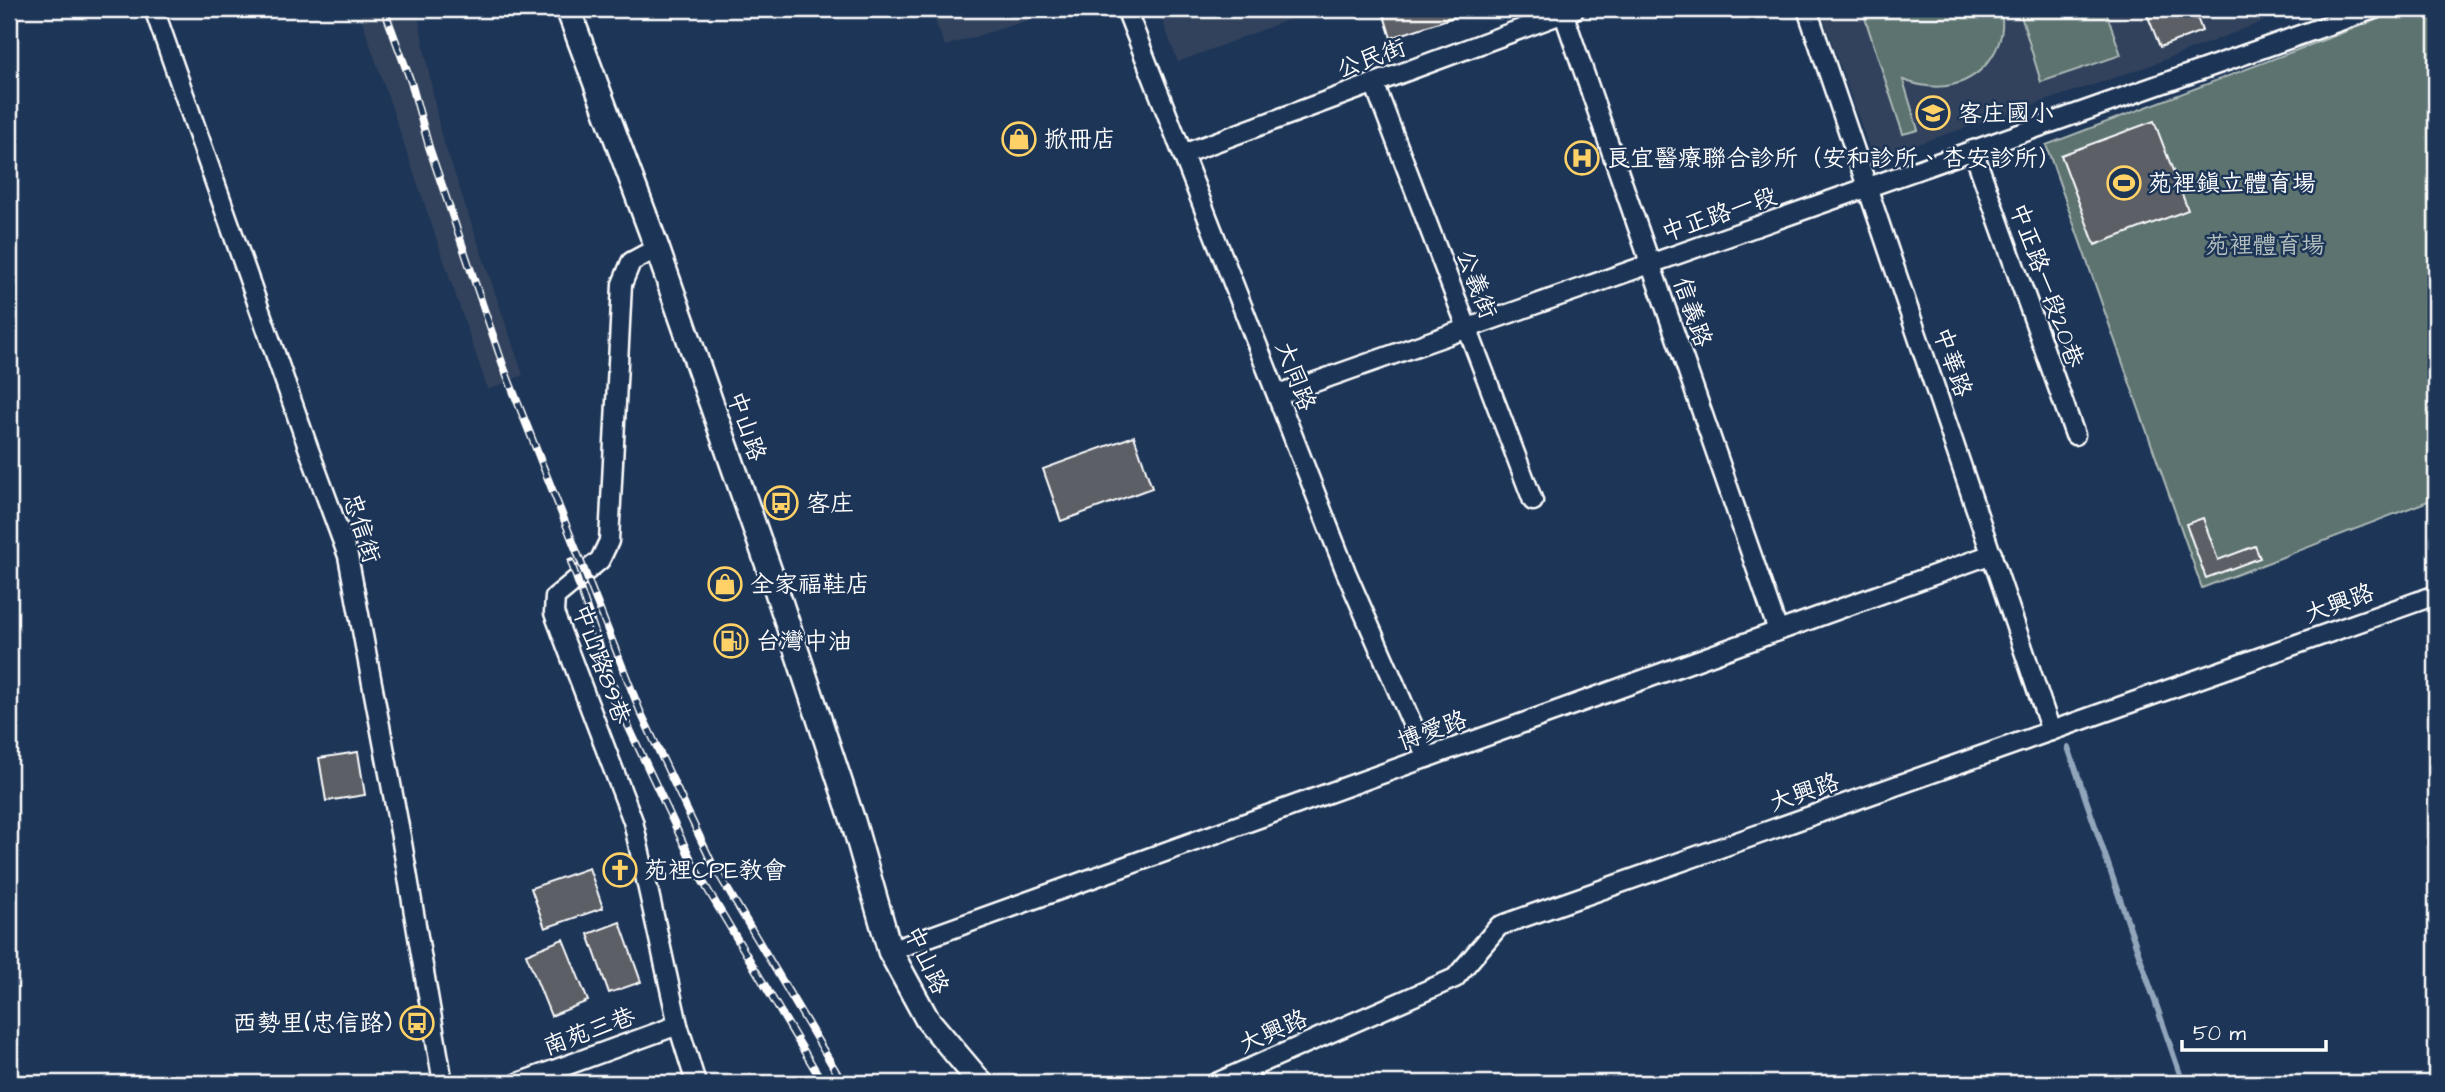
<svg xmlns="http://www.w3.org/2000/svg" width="2445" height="1092" viewBox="0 0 2445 1092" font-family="'Architects Daughter','LXGW WenKai TC',sans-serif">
<rect width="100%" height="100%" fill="#1d3557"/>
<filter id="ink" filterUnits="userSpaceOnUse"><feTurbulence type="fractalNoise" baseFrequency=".0143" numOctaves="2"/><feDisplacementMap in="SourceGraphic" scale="14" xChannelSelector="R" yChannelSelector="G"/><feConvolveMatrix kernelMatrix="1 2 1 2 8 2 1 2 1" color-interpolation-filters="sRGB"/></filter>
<g filter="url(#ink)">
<!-- built -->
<g fill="#30425c">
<polygon points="358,9 417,9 440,131 523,375 488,390"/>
<polygon points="930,9 1064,9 945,46"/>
<polygon points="1158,9 1317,9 1178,62"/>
<polygon points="1820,9 2295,9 2146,67 1873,159"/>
</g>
<!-- green -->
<g fill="#5b736f" stroke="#adb9b7" stroke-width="2">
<path d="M 1862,9 L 2000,9 C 2010,41 1985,78 1952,85 C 1934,89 1919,86 1903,80 L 1918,130 L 1903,134 Z"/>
<polygon points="2019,9 2105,9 2121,55 2041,82"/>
<polygon points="2405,9 2436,9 2436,498 2202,588 2046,145"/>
</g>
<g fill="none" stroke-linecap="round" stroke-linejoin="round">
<!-- stream -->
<polyline stroke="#91a5bb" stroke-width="6" points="2068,747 2183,1083"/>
</g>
<!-- building -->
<g fill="#5b5f66" stroke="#fff" stroke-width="2">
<polygon points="1382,9 1464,9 1466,13 1391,38"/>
<polygon points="2145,9 2194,9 2202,31 2160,47"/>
<polygon points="2154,121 2188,210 2095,245 2061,155"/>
<polygon points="1134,436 1152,488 1061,521 1043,469"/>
<polygon points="2203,518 2218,560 2255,546 2260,558 2206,578 2186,524"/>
<polygon points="358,752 365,795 326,801 319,758"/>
<polygon points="589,868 603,908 545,928 531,888"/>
<polygon points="620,922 641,982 609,993 588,934"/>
<polygon points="563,939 588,1001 551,1016 526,954"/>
</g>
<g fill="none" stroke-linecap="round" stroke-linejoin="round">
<defs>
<g id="minor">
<polyline points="154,9 309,450 348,556 401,837 443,1083"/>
<polyline points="1126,9 1346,572 1427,758"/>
<polyline points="1562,9 1778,631"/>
<polyline points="1807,9 2051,731"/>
<polyline points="1374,83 1533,501"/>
<polyline points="1973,150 2075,435"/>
<polyline points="1183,154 1575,9"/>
<polyline points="657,248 631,262 622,284 609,541 600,560 555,597 554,613 633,821 678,1025 696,1083"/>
<polyline points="1278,395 2374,9"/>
<polyline points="890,951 1992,554"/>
<polyline points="518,1083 678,1025"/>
<polyline points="1216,1083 1455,978 1499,926 2436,595"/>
</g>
<polyline id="tertiary" points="568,9 657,248 774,583 853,821 890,951 927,1019 981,1083"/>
</defs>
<!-- minor casing -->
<use href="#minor" stroke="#fff" stroke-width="23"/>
<!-- tertiary casing -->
<use href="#tertiary" stroke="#fff" stroke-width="28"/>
<!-- minor -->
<use href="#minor" stroke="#1d3557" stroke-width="18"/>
<!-- tertiary -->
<use href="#tertiary" stroke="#1d3557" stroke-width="23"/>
<defs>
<g id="rail">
<polyline points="384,9 411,82 429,147 504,368 640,711 712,863 843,1083"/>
<polyline points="571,562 624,717 696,870 823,1083"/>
</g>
</defs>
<!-- rail casing -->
<use href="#rail" stroke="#fff" stroke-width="8"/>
<!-- rail -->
<use href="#rail" stroke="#1d3557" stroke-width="5" stroke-dasharray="16" stroke-linecap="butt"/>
</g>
</g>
<!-- icons -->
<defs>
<symbol id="school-ring" viewBox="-11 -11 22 22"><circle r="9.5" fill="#1d3557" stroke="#ffd166" stroke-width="1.5"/><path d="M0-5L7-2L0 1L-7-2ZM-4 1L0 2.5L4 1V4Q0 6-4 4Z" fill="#ffd166"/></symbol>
<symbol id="shop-ring" viewBox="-11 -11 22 22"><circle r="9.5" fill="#1d3557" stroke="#ffd166" stroke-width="1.5"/><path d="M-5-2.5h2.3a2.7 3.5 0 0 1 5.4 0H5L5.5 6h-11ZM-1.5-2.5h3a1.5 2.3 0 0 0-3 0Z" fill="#ffd166"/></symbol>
<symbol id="hospital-ring" viewBox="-11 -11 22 22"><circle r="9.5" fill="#1d3557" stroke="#ffd166" stroke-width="1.5"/><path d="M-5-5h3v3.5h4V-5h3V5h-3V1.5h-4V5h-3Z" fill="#ffd166"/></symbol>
<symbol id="stadium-ring" viewBox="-11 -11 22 22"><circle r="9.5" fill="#1d3557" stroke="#ffd166" stroke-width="1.5"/><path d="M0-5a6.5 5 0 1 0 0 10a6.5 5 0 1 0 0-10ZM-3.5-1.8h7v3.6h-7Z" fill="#ffd166"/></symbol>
<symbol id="bus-ring" viewBox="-11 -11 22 22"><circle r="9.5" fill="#1d3557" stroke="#ffd166" stroke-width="1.5"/><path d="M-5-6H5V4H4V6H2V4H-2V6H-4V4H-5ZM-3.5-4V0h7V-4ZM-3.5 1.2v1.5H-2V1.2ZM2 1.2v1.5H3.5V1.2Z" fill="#ffd166"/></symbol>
<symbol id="fuel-ring" viewBox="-11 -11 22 22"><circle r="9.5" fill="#1d3557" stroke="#ffd166" stroke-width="1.5"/><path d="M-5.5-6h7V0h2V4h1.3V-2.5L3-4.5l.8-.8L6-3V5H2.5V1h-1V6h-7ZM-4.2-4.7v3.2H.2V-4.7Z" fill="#ffd166"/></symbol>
<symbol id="church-ring" viewBox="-11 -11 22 22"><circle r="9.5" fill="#1d3557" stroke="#ffd166" stroke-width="1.5"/><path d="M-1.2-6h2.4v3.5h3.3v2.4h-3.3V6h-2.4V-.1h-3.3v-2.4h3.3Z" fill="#ffd166"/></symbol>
</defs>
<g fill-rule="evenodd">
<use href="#school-ring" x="1914" y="94" width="38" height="38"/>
<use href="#shop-ring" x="1000" y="120" width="38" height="38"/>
<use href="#hospital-ring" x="1563" y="139" width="38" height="38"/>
<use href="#stadium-ring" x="2105" y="164" width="38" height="38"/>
<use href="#bus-ring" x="762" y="484" width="38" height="38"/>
<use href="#shop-ring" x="706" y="565" width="38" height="38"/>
<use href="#fuel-ring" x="712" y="622" width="38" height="38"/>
<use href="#church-ring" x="601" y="851" width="38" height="38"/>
<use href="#bus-ring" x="398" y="1004" width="38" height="38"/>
</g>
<g text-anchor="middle" stroke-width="5" stroke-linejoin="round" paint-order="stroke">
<!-- street labels -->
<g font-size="24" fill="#fff" stroke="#1d3557">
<text transform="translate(1371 58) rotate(-20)" y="8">公民街</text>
<text transform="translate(1719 214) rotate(-19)" y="8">中正路一段</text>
<text transform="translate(1477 284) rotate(69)" y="8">公義街</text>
<text transform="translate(2047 285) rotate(70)" y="8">中正路一段20巷</text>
<text transform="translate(1693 312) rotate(71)" y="8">信義路</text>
<text transform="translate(1953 362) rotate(71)" y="8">中華路</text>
<text transform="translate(1296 376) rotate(69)" y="8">大同路</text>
<text transform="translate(747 426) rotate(71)" y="8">中山路</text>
<text transform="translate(362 528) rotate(72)" y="8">忠信街</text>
<text transform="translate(2339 603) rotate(-20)" y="8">大興路</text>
<text transform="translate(602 664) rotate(70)" y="8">中山路89巷</text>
<text transform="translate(1432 730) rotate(-20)" y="8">博愛路</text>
<text transform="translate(1804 792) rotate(-19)" y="8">大興路</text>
<text transform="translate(927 960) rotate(65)" y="8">中山路</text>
<text transform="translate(589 1031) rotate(-20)" y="8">南苑三巷</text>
<text transform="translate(1273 1031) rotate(-24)" y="8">大興路</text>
</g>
<!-- poi labels -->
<g font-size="24" fill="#fff" stroke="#1d3557" text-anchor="start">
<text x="1958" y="121">客庄國小</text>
<text x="1044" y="147">掀冊店</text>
<text x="1606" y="166">良宜醫療聯合診所（安和診所、杏安診所）</text>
<text x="2148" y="191">苑裡鎮立體育場</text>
<text x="806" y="511">客庄</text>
<text x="750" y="592">全家福鞋店</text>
<text x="756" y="649">台灣中油</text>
<text x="644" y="878">苑裡CPE教會</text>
<text x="392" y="1031" text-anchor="end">西勢里(忠信路)</text>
</g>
<!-- park labels -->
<g font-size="24" fill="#b5c0be" stroke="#1d3557">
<text x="2265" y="253">苑裡體育場</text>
</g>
</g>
<!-- margin -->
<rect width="2445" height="1092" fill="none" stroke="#1d3557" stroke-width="35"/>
<rect x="18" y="18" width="2410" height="1057" fill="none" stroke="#fff" stroke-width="2.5" filter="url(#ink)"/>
<!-- scale -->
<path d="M2182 1040v10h144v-10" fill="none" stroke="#ffffff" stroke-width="3.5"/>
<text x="2193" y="1040" font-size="21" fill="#ffffff" stroke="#1d3557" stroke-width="5" paint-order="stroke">50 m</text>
</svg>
